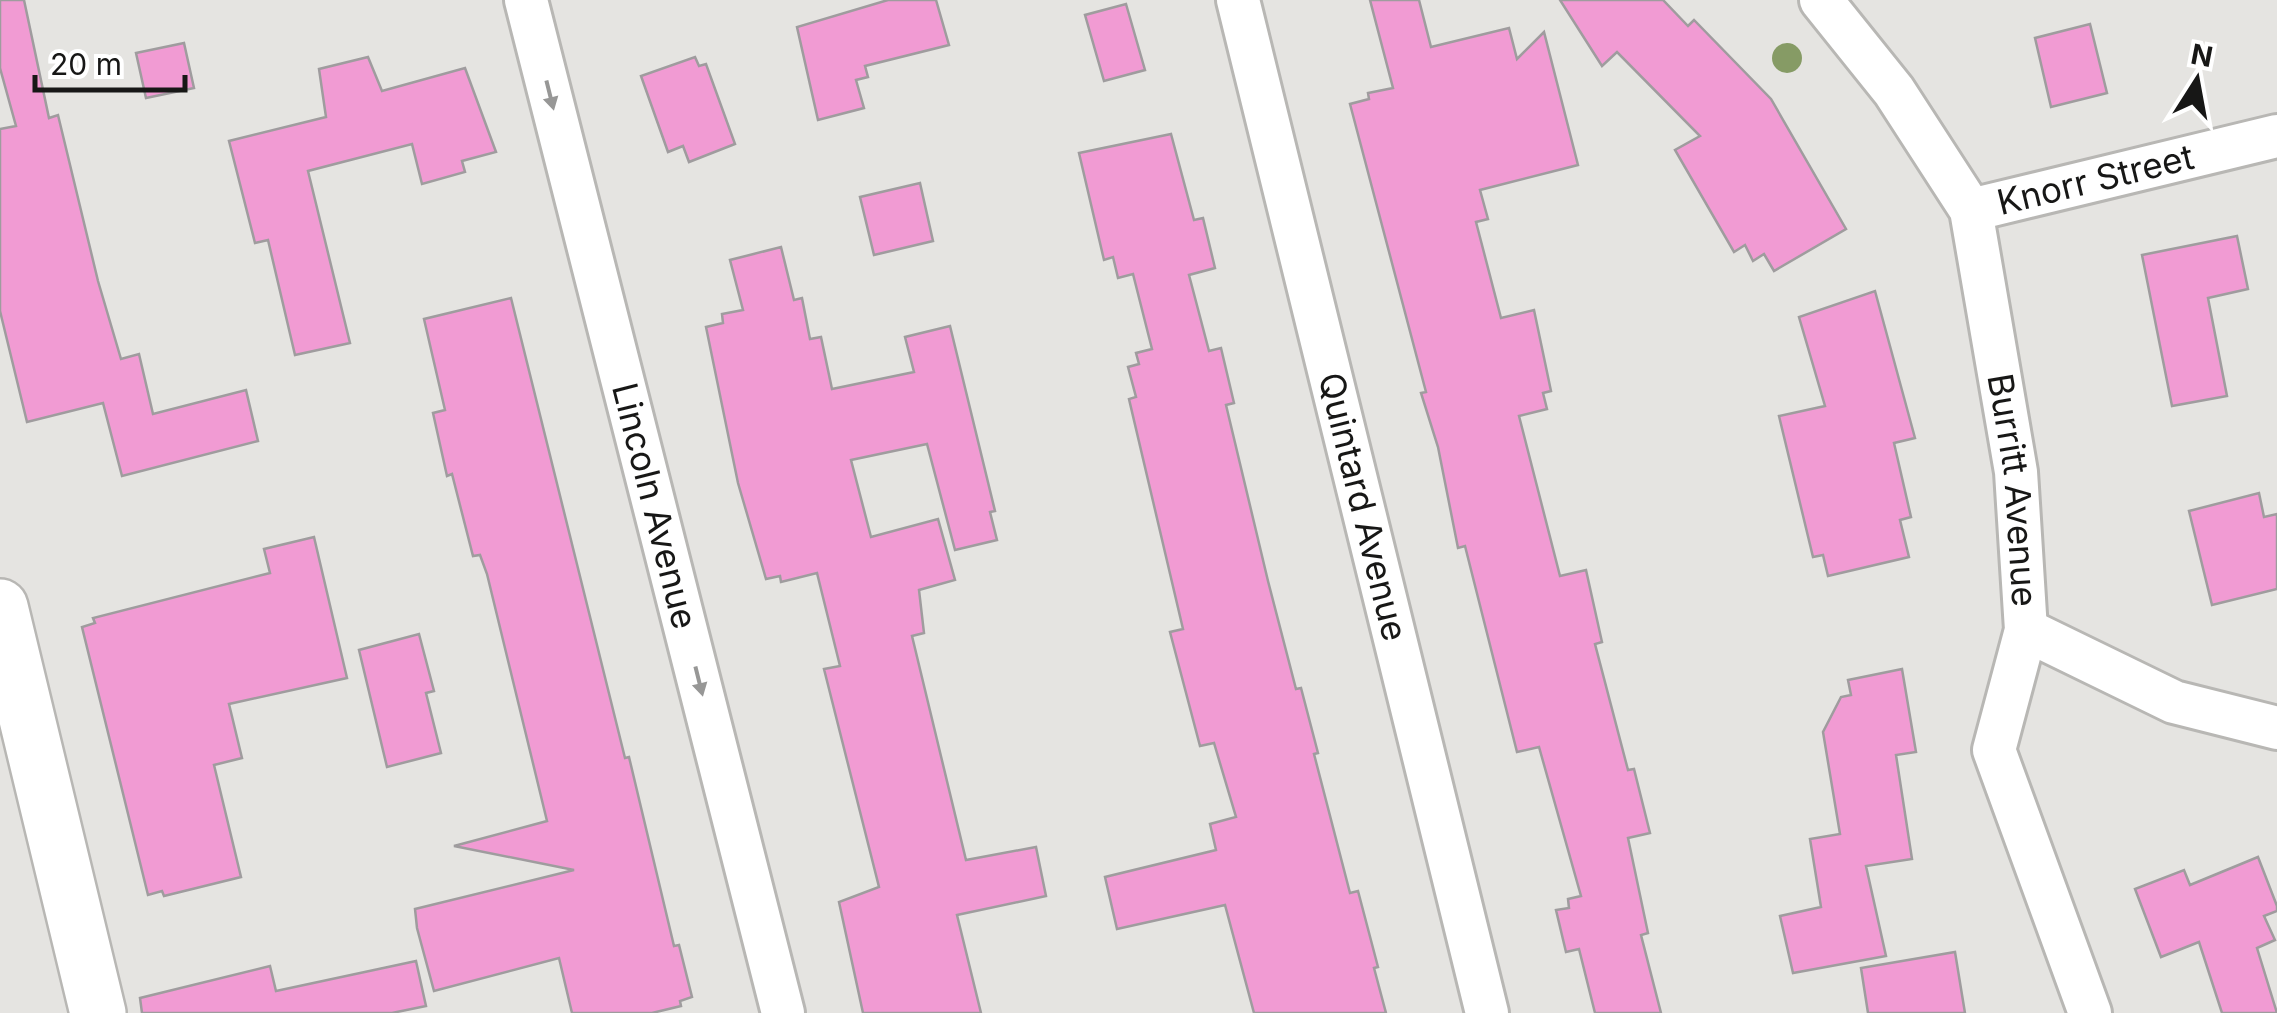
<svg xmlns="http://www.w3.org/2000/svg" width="2277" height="1013" viewBox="0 0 2277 1013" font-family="Inter,sans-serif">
<rect width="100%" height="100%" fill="#e5e4e1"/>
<!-- building -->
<g fill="#f19bd3" stroke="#9f9c9e" stroke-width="2.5">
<polygon points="0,0 24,0 49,118 58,115 98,281 121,359 139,354 153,414 246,390 258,441 122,476 103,403 27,422 0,311 0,129 16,126 0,68"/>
<polygon points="888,0 936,0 949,45 865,66 868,77 856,80 864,108 818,120 797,27"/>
<polygon points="1370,0 1419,0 1431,47 1509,28 1517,59 1544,32 1578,165 1480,190 1488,219 1476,222 1501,318 1534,310 1551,391 1543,393 1547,409 1519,416 1560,576 1586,570 1602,642 1595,644 1628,770 1634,769 1650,833 1628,838 1648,933 1641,935 1661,1013 1595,1013 1579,949 1566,952 1556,910 1569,908 1568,899 1581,896 1539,747 1517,752 1465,546 1458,548 1438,447 1421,393 1426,392 1350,104 1369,99 1368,93 1393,88"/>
<polygon points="1560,0 1663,0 1688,26 1694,20 1771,99 1846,229 1774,271 1764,254 1753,261 1745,245 1734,252 1675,150 1700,136 1617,52 1602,66"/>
<polygon points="1126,4 1145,70 1104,81 1085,15"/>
<polygon points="2090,24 2107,93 2051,107 2035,38"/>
<polygon points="184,43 194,88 146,98 136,53"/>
<polygon points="368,57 382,91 465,68 496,152 462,161 465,172 422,184 412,144 308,171 350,343 295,355 268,240 255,243 229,141 326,117 319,69"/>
<polygon points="695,57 699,66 706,64 735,144 689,162 683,146 668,152 641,76"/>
<polygon points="1171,134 1194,220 1203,218 1215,268 1189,275 1209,351 1221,348 1234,403 1226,405 1268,581 1296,689 1301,688 1318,753 1314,754 1350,893 1358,891 1378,967 1374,968 1386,1013 1254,1013 1225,905 1117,929 1105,877 1216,850 1210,824 1236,817 1214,743 1200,746 1170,632 1183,629 1129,399 1136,397 1128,367 1139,364 1136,353 1152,349 1133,274 1118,278 1113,257 1104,260 1079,153"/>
<polygon points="920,183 933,241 874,255 860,197"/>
<polygon points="2237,236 2248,289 2208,298 2227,396 2172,406 2142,255"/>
<polygon points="781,247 794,300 802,298 810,339 821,337 832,389 914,372 905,337 950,326 995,511 990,512 997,540 955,550 927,444 851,460 871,537 938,519 955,580 919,590 924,633 912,636 966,860 1036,847 1046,896 957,915 981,1013 863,1013 839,902 879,887 824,669 840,666 817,573 781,582 780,576 766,579 738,483 706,327 723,323 722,314 743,310 730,260"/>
<polygon points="1875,291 1915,438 1894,443 1911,517 1900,520 1909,557 1828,576 1823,555 1813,557 1779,416 1825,406 1799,317"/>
<polygon points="511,298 625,758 629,757 674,946 679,945 692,997 680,1001 681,1006 652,1013 572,1013 559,958 434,991 417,928 415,909 574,870 454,846 547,821 487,574 480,555 473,556 452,474 447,476 433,413 445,410 424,319"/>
<polygon points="2259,493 2264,517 2277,514 2277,589 2212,605 2189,511"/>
<polygon points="314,537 347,678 229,704 242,758 214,765 241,877 164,896 162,891 148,895 82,627 95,623 93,618 270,573 264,549"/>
<polygon points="419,634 434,691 426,693 441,753 387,767 359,650"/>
<polygon points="1902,669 1916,752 1896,755 1912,859 1866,866 1886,956 1793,973 1780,916 1821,907 1810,839 1840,834 1823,732 1841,697 1851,695 1848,680"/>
<polygon points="2258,857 2277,906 2277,911 2264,916 2275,940 2257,948 2277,1013 2222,1013 2199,942 2161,957 2135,889 2184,870 2190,885"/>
<polygon points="1955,952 1965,1013 1868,1013 1861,968"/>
<polygon points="416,961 426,1006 392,1013 142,1013 140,998 270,966 276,991"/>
</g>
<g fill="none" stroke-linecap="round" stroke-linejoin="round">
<defs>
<g id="street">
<path id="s1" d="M 526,0 L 783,1013"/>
<path id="s2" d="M 1238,0 L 1487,1013"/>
<path id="s3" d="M 1821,0 L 1894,91 L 1971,210 L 2016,472 L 2026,630 L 1994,750 L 2090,1013"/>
<path id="s4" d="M 1971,210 L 2277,136"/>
<polyline points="2026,630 2174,702 2277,728"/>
</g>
<polyline id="secondary" points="0,607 98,1013"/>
</defs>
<!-- street casing -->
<use href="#street" stroke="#b8b7b4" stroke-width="48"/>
<!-- secondary casing -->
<use href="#secondary" stroke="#b8b7b4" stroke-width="60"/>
<!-- street -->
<use href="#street" stroke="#fff" stroke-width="42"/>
<!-- secondary -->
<use href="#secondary" stroke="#fff" stroke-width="55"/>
</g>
<!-- trees -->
<circle fill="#869b65" cx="1787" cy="58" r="15"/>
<!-- one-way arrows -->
<defs><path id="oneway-solid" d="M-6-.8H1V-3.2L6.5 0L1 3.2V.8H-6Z" transform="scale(2.5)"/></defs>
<g fill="#979796">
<use href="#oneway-solid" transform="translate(550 95) rotate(76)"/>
<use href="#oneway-solid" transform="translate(699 681) rotate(76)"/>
</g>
<g text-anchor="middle" stroke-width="8" stroke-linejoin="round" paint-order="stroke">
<!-- street labels -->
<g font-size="35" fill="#171716" stroke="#fff">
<text dy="12" stroke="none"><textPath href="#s4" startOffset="128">Knorr Street</textPath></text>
<text dy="12" stroke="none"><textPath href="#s3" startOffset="542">Burritt Avenue</textPath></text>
<text dy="12" stroke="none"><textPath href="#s1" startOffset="522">Lincoln Avenue</textPath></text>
<text dy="12" stroke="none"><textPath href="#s2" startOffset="522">Quintard Avenue</textPath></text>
</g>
</g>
<!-- north arrow -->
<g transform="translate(2197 80) rotate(11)" stroke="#ffffff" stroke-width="8" paint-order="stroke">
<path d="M0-8L18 38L0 25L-18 38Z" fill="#171716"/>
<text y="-15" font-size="28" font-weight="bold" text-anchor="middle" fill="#171716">N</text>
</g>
<!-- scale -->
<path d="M35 75v15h150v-15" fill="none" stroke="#171716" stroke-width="5"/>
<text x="50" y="75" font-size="30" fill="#171716" stroke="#ffffff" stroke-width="8" paint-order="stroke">20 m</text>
</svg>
